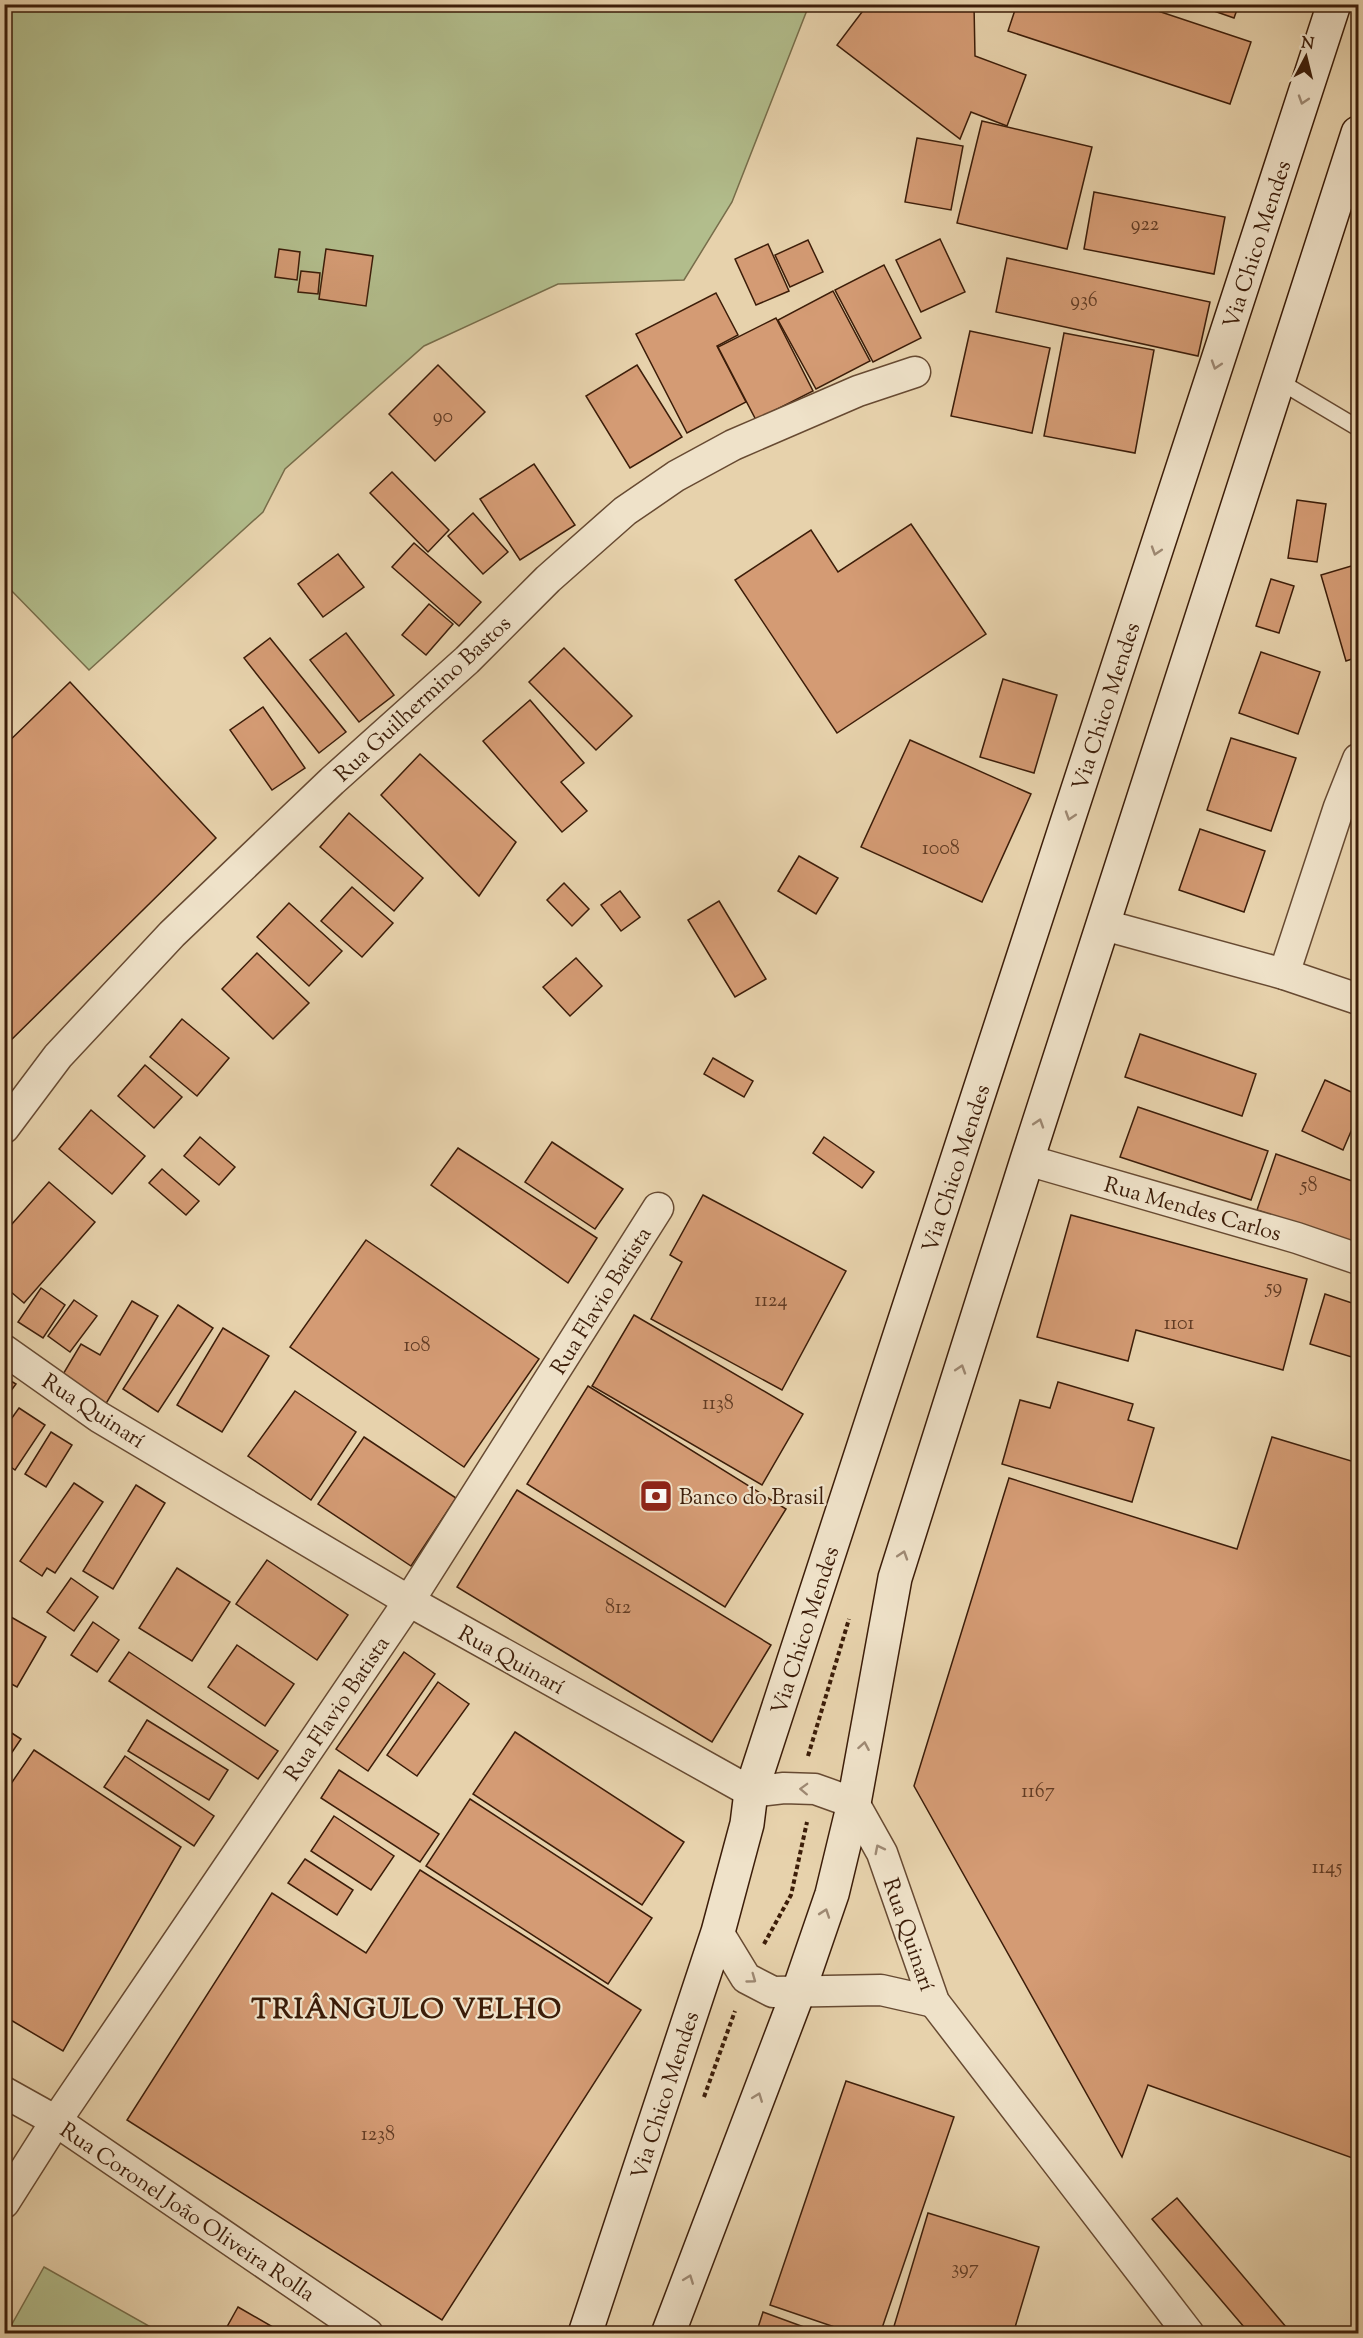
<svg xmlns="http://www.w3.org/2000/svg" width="1363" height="2338" viewBox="0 0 1363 2338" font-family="'Sorts Mill Goudy',serif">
<rect width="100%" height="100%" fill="#e7d2ac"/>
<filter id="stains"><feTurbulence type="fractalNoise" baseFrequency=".00333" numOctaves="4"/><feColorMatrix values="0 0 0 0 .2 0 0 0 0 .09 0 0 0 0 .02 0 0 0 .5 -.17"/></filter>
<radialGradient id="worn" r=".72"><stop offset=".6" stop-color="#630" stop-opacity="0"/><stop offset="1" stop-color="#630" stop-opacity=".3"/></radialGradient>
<!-- green -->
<g fill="#b2bd8c" stroke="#776d4a" stroke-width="1.5">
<polygon points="4,5 809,5 732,202 684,280 558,284 424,346 285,469 263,512 89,670 5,584"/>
<polygon points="44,2267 156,2330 154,2333 7,2333"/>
</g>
<!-- building -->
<g fill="#d49b74" stroke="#3c1d09" stroke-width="1.5">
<polygon points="868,4 974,5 975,56 1026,75 1007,126 971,112 960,139 837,45"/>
<polygon points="1008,4 1137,4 1251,42 1230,104 1008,31 1016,7"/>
<polygon points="1194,4 1239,4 1234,18"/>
<polygon points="982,121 1092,147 1067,249 957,223"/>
<polygon points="917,138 963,146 951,210 905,202"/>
<polygon points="1094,192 1225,217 1214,274 1084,249"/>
<polygon points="940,239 965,292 921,312 896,260"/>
<polygon points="808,240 823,272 790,287 775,255"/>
<polygon points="768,244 789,291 756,305 735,259"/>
<polygon points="279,249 300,252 297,280 275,277"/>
<polygon points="326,249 373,256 366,306 319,299"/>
<polygon points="1007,258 1210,302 1198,356 996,312"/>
<polygon points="884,265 921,338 873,362 835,290"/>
<polygon points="301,271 320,273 318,294 298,292"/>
<polygon points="833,291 870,361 816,389 778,320"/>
<polygon points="716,293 738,335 717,346 746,402 687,433 636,334"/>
<polygon points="776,318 813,391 756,420 718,347"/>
<polygon points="970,331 1050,348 1032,433 951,416"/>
<polygon points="1064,333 1154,350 1135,453 1044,436"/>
<polygon points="438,365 485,412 435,461 389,414"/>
<polygon points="637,365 682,437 630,468 586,396"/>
<polygon points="534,464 575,525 520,560 480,499"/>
<polygon points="392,472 449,530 428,552 370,493"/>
<polygon points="1297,500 1326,504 1317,562 1288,558"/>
<polygon points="473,513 508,552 483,574 448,536"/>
<polygon points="911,524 986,634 837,733 735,580 811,530 838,572"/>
<polygon points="414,543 481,602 459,626 392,567"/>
<polygon points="338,554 364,587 323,617 298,584"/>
<polygon points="1358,564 1358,657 1346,661 1321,575"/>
<polygon points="1271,579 1294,586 1279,633 1256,626"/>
<polygon points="429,604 453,624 426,655 402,635"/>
<polygon points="346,633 394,695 359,722 310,660"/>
<polygon points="270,638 346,732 319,753 244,658"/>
<polygon points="564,648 632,716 596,750 529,682"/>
<polygon points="1261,652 1320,672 1298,734 1239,713"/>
<polygon points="1003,679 1057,695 1034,773 980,757"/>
<polygon points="70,682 216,838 4,1047 4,746"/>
<polygon points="530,700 584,763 561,782 587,811 562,832 483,741"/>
<polygon points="263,707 305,768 272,790 230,730"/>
<polygon points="1231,738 1296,758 1271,831 1207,810"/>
<polygon points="910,740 1031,794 982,902 861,847"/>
<polygon points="420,754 516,842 479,896 381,795"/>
<polygon points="349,813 423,878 394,911 320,847"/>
<polygon points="1200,829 1265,851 1244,912 1179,890"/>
<polygon points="799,856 838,878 816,914 778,891"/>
<polygon points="564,883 589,909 572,926 547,900"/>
<polygon points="352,887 393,923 362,957 321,921"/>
<polygon points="620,891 640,917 621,931 601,905"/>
<polygon points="719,901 766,979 735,997 688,920"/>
<polygon points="289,903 342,951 309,986 257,937"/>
<polygon points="257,953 309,1003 273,1039 222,989"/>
<polygon points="576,958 602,986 570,1016 543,987"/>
<polygon points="182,1019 229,1058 197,1096 150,1057"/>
<polygon points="1140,1034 1256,1074 1242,1116 1125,1077"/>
<polygon points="713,1058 753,1081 744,1097 704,1074"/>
<polygon points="145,1065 182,1097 154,1128 118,1096"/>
<polygon points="1325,1080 1358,1095 1358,1115 1343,1150 1302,1131"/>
<polygon points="1138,1107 1268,1151 1251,1200 1120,1157"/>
<polygon points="91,1110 145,1156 112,1194 59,1149"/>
<polygon points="200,1137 235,1167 219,1185 184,1156"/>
<polygon points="824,1137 874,1172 862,1188 813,1153"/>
<polygon points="552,1142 623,1189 595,1229 525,1182"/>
<polygon points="458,1148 597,1238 568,1283 431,1185"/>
<polygon points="1276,1154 1358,1183 1358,1246 1257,1210"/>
<polygon points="162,1169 199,1201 186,1215 149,1183"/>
<polygon points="49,1182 95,1222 24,1303 4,1286 4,1233"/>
<polygon points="703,1195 846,1271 782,1390 651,1319 682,1262 670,1255"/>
<polygon points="1071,1215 1307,1279 1283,1370 1136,1330 1128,1361 1037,1337"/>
<polygon points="366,1240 539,1359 464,1467 290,1347"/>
<polygon points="41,1288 65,1305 43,1338 18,1322"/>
<polygon points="1325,1294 1358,1305 1358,1359 1310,1344"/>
<polygon points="74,1300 97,1316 70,1352 48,1336"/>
<polygon points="132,1301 158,1316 104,1407 59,1381 81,1344 100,1355"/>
<polygon points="178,1305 213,1328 158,1412 123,1389"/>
<polygon points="634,1315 803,1414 762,1485 592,1386"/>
<polygon points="223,1328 269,1356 222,1432 177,1405"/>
<polygon points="4,1377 16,1384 4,1400"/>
<polygon points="1058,1382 1133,1404 1128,1420 1154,1428 1132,1502 1002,1464 1020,1400 1050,1408"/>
<polygon points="588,1386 786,1509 725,1607 527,1484"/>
<polygon points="295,1391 356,1432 311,1500 248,1456"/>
<polygon points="19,1408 45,1425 15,1470 4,1462 4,1429"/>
<polygon points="51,1432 72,1445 46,1487 25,1474"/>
<polygon points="364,1437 456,1498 411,1566 318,1504"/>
<polygon points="1272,1437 1358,1463 1358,2160 1148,2085 1122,2157 914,1786 1009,1478 1237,1549"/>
<polygon points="74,1483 103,1502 55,1573 47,1568 42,1576 20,1561"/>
<polygon points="136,1485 165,1503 113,1589 83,1571"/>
<polygon points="517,1490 771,1645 712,1742 457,1587"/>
<polygon points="267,1560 348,1615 317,1660 236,1604"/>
<polygon points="177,1568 230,1602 192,1661 139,1628"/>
<polygon points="71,1578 98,1597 74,1631 47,1612"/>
<polygon points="11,1617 46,1637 17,1687 4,1680 4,1628"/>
<polygon points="93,1622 119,1640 97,1672 71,1655"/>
<polygon points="237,1645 294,1684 265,1726 208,1687"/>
<polygon points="129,1652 278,1751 258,1779 109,1681"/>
<polygon points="404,1652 435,1674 368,1771 336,1749"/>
<polygon points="438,1682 469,1704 417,1776 387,1755"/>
<polygon points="147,1720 228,1770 209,1800 128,1751"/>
<polygon points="4,1728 21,1739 4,1764"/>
<polygon points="515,1732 684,1842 642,1905 473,1794"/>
<polygon points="34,1750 181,1847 63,2051 4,2016 4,1794"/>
<polygon points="125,1756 214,1816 194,1846 104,1787"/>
<polygon points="339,1770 439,1834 420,1862 321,1798"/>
<polygon points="470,1799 652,1918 608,1984 426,1866"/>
<polygon points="334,1816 394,1856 371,1890 311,1851"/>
<polygon points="305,1859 353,1890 337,1915 288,1883"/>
<polygon points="420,1870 641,2010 442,2320 127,2120 272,1893 366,1953"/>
<polygon points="846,2081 954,2117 880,2334 855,2334 770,2305"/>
<polygon points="1177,2198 1292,2334 1250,2334 1152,2219"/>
<polygon points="928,2213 1039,2247 1013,2334 892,2333"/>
<polygon points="238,2307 285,2334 223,2334"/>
<polygon points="763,2312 823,2334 756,2334"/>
</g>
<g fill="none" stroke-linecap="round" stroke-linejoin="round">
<defs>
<polyline id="lane" points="1279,381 1358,428"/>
<g id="street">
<polyline points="1104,925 1284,974 1358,999"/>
<polyline points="1284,974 1339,807 1358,759"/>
<polyline points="4,1128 58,1056 172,934 332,781 467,660 548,579 625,511 676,476 733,445 858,391 915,372"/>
<polyline points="1027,1160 1297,1238 1358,1259"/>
<polyline points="4,1350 99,1417 242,1502 409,1601 751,1792 784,1788 815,1789 854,1803 882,1853 934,2002 1189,2334"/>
<polyline points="718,1932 746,1978 773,1992 881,1990 934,2002"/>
<polyline points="4,2092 56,2121 368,2334"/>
<polyline points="4,2203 56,2121 409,1601 658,1208"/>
</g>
<g id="secondary">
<polyline points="585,2334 718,1932 747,1824 751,1792 1334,4"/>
<polyline points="668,2334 799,1990 832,1894 854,1803 895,1578 1027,1160 1358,133"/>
</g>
</defs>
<!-- lane casing -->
<use href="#lane" stroke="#674a32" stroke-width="18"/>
<!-- street casing -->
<use href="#street" stroke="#674a32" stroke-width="33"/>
<!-- secondary casing -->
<use href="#secondary" stroke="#3c1d09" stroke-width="36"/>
<!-- path -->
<g stroke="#3c1d09" stroke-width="4" stroke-dasharray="4.5 3" stroke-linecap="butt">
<polyline points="808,1756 849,1619"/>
<polyline points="764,1944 791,1895 807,1822"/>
<polyline points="704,2097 735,2011"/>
</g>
<!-- lane -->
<use href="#lane" stroke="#efe2c9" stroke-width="15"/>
<!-- street -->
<use href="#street" stroke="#efe2c9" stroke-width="30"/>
<!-- secondary -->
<use href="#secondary" stroke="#efe2c9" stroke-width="33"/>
</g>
<!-- one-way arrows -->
<defs><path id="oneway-chevron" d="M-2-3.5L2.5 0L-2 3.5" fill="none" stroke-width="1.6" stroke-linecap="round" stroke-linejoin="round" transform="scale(1.5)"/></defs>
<g stroke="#9e8973">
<use href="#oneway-chevron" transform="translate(1303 100) rotate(108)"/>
<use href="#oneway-chevron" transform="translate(1216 365) rotate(108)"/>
<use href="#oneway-chevron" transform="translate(1156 551) rotate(108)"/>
<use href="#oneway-chevron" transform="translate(1070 816) rotate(108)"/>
<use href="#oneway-chevron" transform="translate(1039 1123) rotate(-72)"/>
<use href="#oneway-chevron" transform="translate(961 1369) rotate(-72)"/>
<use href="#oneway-chevron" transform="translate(903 1555) rotate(-72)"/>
<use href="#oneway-chevron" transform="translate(864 1746) rotate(-80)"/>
<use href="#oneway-chevron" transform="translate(804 1789) rotate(-178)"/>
<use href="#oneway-chevron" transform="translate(879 1849) rotate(-117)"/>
<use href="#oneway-chevron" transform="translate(825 1913) rotate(-71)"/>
<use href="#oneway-chevron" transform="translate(752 1979) rotate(36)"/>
<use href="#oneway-chevron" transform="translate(758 2097) rotate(-69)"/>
<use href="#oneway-chevron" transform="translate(689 2279) rotate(-69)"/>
</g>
<!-- icons -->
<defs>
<symbol id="bank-square" viewBox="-11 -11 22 22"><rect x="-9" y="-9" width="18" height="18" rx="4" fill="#8f2418" stroke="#efe2c9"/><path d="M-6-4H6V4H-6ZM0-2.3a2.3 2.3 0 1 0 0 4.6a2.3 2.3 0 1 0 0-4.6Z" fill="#fff"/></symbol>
</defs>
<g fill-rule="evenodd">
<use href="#bank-square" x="637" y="1477" width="38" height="38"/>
</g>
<g text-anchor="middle" stroke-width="4.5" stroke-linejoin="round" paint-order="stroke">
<!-- number labels -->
<g font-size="20" fill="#623c24">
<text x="1145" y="230">922</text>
<text x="1084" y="306">936</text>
<text x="443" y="422">90</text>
<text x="941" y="854">1008</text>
<text x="1309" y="1191">58</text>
<text x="1274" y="1293">59</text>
<text x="771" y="1306">1124</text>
<text x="1179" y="1329">1101</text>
<text x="417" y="1351">108</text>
<text x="718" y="1409">1138</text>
<text x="618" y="1613">812</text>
<text x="1038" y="1797">1167</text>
<text x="1327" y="1873">1145</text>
<text x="378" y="2140">1238</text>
<text x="965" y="2274">397</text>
</g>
<!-- street labels -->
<g font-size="22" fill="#3c1d09" stroke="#efe2c9">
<text transform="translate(1256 244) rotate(-72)" y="8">Via Chico Mendes</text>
<text transform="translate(422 698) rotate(-43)" y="8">Rua Guilhermino Bastos</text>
<text transform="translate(1105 706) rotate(-72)" y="8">Via Chico Mendes</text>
<text transform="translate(955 1168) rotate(-72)" y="8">Via Chico Mendes</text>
<text transform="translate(1193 1208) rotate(16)" y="8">Rua Mendes Carlos</text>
<text transform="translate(600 1300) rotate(-58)" y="8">Rua Flavio Batista</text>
<text transform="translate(94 1410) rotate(33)" y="8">Rua Quinarí</text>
<text transform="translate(804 1630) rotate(-72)" y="8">Via Chico Mendes</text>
<text transform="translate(512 1659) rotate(29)" y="8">Rua Quinarí</text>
<text transform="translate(336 1708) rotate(-56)" y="8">Rua Flavio Batista</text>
<text transform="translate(910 1934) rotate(71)" y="8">Rua Quinarí</text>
<text transform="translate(664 2095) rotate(-72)" y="8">Via Chico Mendes</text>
<text transform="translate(188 2211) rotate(34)" y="8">Rua Coronel João Oliveira Rolla</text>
</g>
<!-- poi labels -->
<g font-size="22" fill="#3c1d09" stroke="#efe2c9" text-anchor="start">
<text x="679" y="1504">Banco do Brasil</text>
</g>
<!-- district labels -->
<g font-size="28" font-weight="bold" letter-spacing="1.5" fill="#3c1d09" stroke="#efe2c9">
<text x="407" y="2018">TRIÂNGULO VELHO</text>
</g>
</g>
<!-- margin -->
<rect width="1363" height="2338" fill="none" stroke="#e7d2ac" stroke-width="24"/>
<rect x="6" y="6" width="1351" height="2326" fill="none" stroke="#3c1d09" stroke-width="3"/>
<rect x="12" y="12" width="1339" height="2314" fill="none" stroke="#3c1d09" stroke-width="1.5"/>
<!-- north arrow -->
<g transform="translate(1306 57) rotate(7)" stroke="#efe2c9" stroke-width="4.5" paint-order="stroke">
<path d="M0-4.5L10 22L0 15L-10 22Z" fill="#3c1d09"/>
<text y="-9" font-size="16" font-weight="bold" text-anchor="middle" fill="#3c1d09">N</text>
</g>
<rect width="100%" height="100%" filter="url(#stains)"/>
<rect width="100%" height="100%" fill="url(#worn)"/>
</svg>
